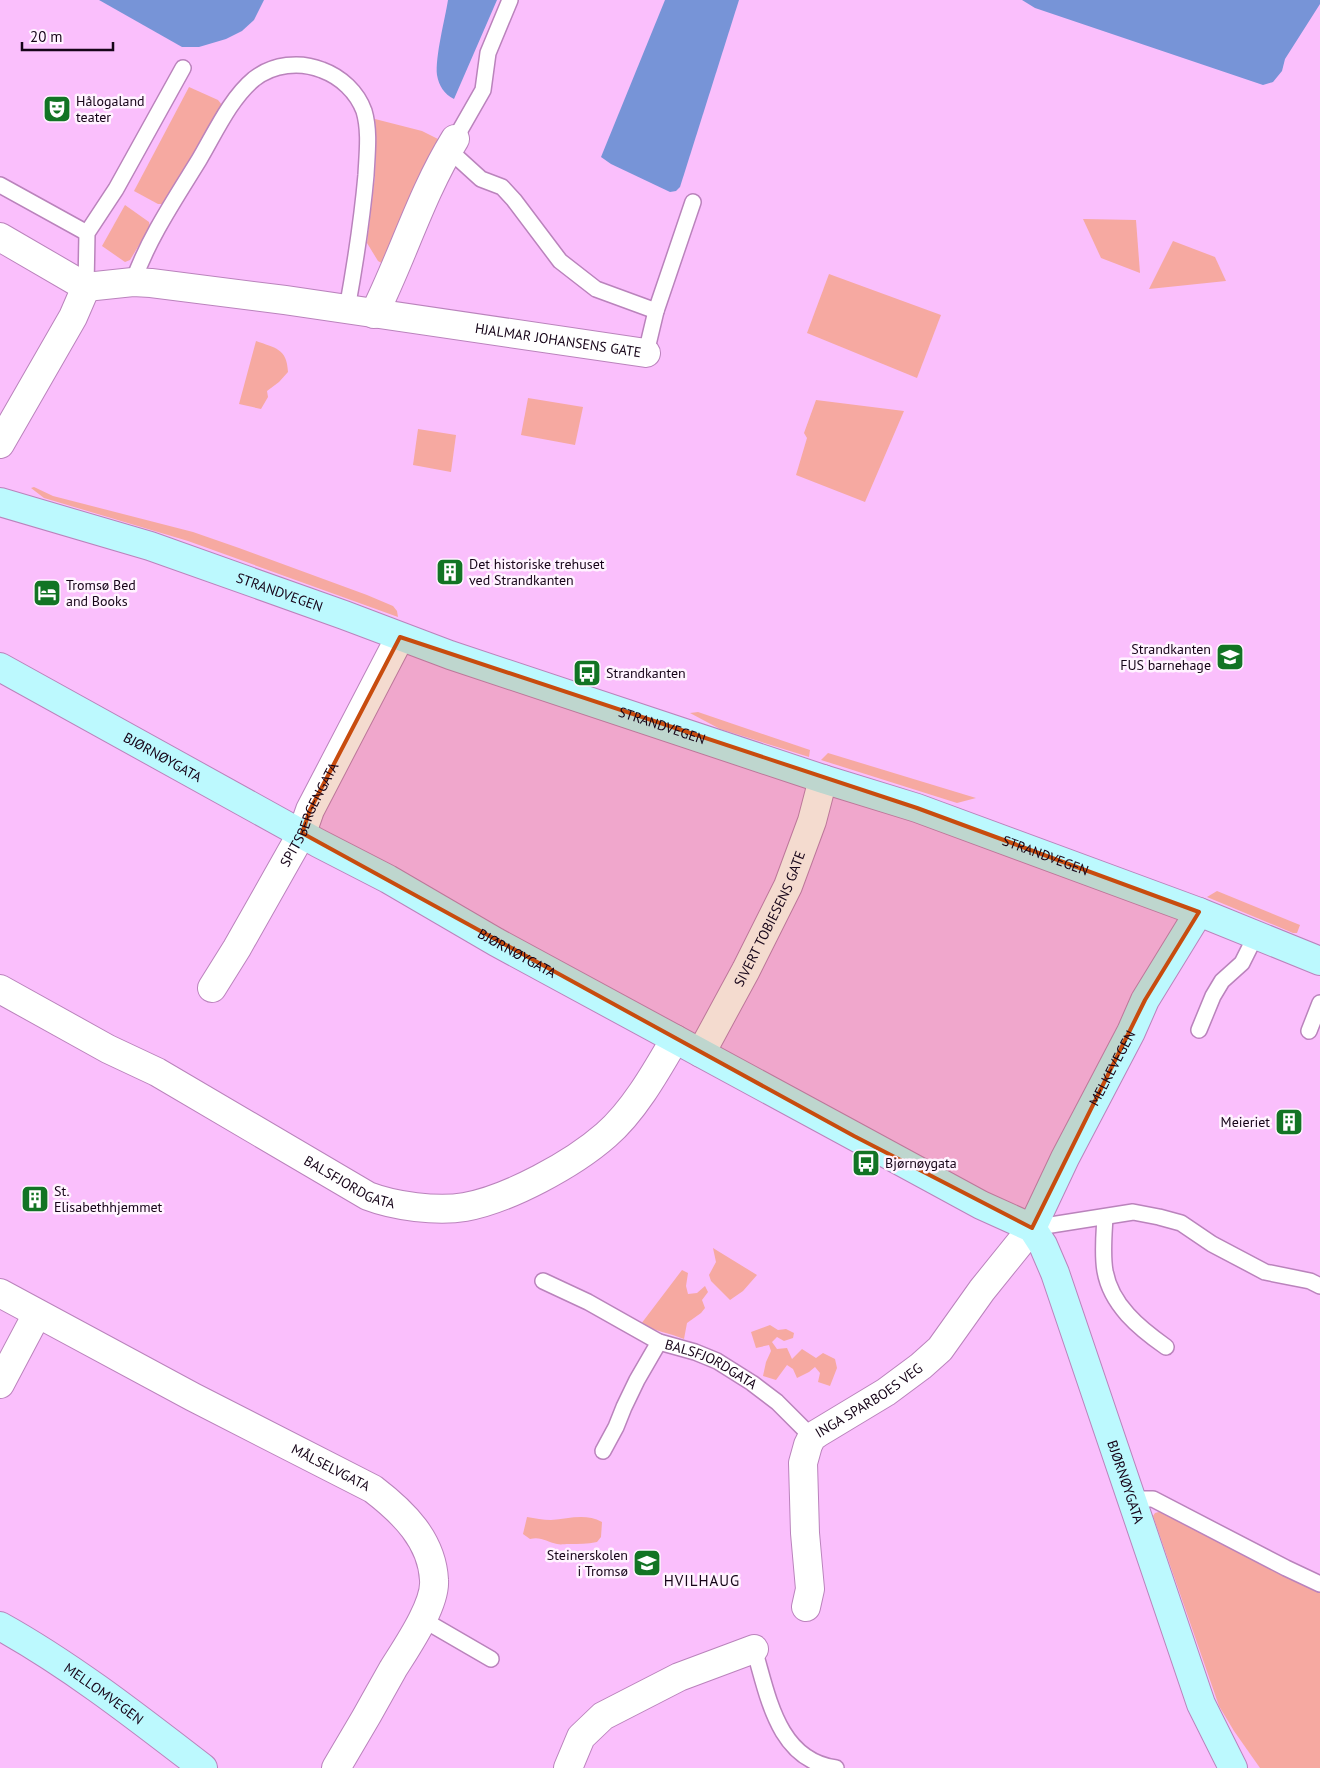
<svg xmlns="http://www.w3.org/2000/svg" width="1320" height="1768" viewBox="0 0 1320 1768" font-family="'PT Sans',sans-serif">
<rect width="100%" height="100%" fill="#fabffc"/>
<!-- green -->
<g fill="#f6a9a1">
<polygon points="189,87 218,100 222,105 166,200 163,204 158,204 134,191"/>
<polygon points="375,119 422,131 440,140 385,265 378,261 367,243 375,176 376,133"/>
<polygon points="125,205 149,222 150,227 130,260 125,262 102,246"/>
<polygon points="1083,219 1136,220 1140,273 1101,258"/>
<polygon points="1173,241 1215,257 1226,281 1149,289"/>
<polygon points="829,274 941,315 917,378 807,333"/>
<path d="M 256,341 C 275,348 287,348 288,372 L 279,382 L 267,391 L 268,397 L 261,409 L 239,404 Z"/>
<polygon points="528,398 583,407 575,445 521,435"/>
<polygon points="816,400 904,411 865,502 796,475 807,438 804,433"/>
<polygon points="418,429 456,435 451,472 413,465"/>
<polygon points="34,487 53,496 193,532 239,548 367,595 393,606 397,611 398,617 188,541 44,498 31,488"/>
<polygon points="698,712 810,750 809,757 720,729 690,713"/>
<polygon points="828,753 976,798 957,803 821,760"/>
<polygon points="1217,891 1300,925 1297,933 1293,933 1207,897"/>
<polygon points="713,1248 757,1275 743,1291 730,1300 711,1281 709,1275 716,1262"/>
<path d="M 682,1270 L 688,1273 L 686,1286 L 688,1294 L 697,1293 L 705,1286 L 708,1292 L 702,1300 L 705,1308 L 701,1313 L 687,1323 L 684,1339 C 669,1333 655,1331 641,1324 Z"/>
<polygon points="770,1325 778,1330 786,1329 794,1333 793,1338 784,1341 777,1337 772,1342 777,1349 787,1348 792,1359 802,1349 816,1358 823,1353 835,1359 837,1368 830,1386 818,1382 820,1373 815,1367 809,1372 797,1378 793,1369 787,1365 776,1380 763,1376 766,1362 771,1351 769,1345 756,1348 751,1332"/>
<polygon points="1162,1511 1320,1592 1320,1768 1260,1768 1234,1731 1219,1706 1153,1516 1155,1513"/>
<path d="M 527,1517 C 535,1518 543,1520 551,1520 C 569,1519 585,1513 602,1522 L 601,1537 L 597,1542 C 587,1544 579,1544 569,1544 C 564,1544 561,1545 557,1544 C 547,1542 541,1536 530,1539 L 523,1534 Z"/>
</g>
<!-- water -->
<g fill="#7794d7">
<polygon points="99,0 264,0 254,20 242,31 226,39 199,47 182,47"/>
<path d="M 448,0 L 497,0 L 454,99 C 444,94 439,86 437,75 C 435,57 445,19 448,0 Z"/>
<polygon points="665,0 739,0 680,187 676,191 670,192 611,164 601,157"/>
<polygon points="1022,0 1320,0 1320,4 1285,59 1282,71 1273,82 1263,85 1035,8"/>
</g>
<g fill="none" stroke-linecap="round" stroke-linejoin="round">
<defs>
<g id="lane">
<polyline points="455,139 483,90 488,53 510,0"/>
<polyline points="448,149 481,179 502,187 514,200 560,261 596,289 656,311"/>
<polyline points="0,185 87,233"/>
<path d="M 133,282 C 148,239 175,199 199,160 C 215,133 230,99 254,79 C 273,64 300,61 322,70 C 341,77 357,92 364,111 C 370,131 367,154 366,175 C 362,220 355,265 347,309"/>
<polyline points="86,287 87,233 116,189 183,68"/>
<polyline points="646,353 656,311 693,202"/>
<polyline points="1199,1030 1213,996 1222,981 1242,963 1256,935"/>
<polyline points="1309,1031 1320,1003"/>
<path d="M 1105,1217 C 1104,1235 1102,1254 1105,1271 C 1111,1305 1139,1328 1166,1347"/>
<polyline points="1032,1228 1133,1212 1159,1217 1181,1223 1212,1244 1265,1272 1310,1281 1320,1286"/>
<path id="s1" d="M 543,1281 L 588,1302 L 659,1342 L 695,1352 L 717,1361 L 752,1383 L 777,1402 L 812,1437"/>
<polyline points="603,1451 616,1427 624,1407 637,1380 659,1342"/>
<polyline points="1132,1499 1153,1499 1286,1568 1320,1584"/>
<polyline points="422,1619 491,1659"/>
<path d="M 754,1649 C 768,1695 777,1760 836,1768"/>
</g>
<g id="street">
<path id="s2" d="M 0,237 L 86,287 L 133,282 L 151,283 L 285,300 L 646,353"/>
<path d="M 374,314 C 403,256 421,194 455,139"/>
<polyline points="0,444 73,317 86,287"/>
<path id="s3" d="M 212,988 L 237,948 L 302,833 L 310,810 L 400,637"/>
<path id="s4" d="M 0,989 L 108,1049 L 157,1072 L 368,1196 C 394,1206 437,1212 465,1207 C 509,1199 573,1164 606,1135 C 634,1111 657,1070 675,1039"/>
<path id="s5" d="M 701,1053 L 746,970 L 788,886 L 812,821 L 823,779"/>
<path id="s6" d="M 0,1293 L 193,1397 L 373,1489 C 403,1512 432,1540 434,1580 C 436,1605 406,1648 393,1669 C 375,1702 356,1735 336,1768"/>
<polyline points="0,1384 37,1314"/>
<path id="s7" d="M 806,1607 L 810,1589 L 805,1533 L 803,1463 L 808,1445 L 812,1437 L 818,1433 L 886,1392 L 921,1366 L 940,1349 L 982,1290 L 1032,1228"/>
<polyline points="568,1768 581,1737 603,1716 679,1677 754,1649"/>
</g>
<g id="secondary">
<path id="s8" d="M 0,502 L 150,546 L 344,615 L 450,655 L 823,779 L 917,808 L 1199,912 L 1320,961"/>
<path id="s9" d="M 0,667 L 318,843 L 388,879 L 496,942 L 854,1136 L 981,1205 L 1032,1228 L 1043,1245 L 1055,1273 L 1201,1704 L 1233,1768"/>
<path id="s10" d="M 1032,1228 L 1065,1158 L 1131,1032 L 1145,1000 L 1199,912"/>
<path id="s11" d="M 0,1626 C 72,1666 138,1718 203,1768"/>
</g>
</defs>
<!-- lane casing -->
<use href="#lane" stroke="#ba83bc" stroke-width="18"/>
<!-- street casing -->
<use href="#street" stroke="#ba83bc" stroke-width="30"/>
<!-- secondary casing -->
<use href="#secondary" stroke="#ba83bc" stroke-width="30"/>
<!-- lane -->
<use href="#lane" stroke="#fff" stroke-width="15"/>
<!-- street -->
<use href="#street" stroke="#fff" stroke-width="28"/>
<!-- secondary -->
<use href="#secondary" stroke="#bcf9fe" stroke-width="28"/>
</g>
<!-- marked area -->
<path fill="#c84c0e" fill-opacity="0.2" stroke="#c84c0e" stroke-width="4" stroke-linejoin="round" d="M 400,637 L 917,808 L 1199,912 L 1145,1000 L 1032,1228 L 854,1136 L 302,833 L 310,810 Z"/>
<!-- icons -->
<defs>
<symbol id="theatre-square" viewBox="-11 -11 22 22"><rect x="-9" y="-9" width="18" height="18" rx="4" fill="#127424" stroke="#fff3ff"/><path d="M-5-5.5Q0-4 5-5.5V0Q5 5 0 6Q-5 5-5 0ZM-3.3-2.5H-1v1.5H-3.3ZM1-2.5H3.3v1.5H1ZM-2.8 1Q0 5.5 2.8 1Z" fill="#fff"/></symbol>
<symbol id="building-square" viewBox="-11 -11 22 22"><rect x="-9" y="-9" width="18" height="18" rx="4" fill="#127424" stroke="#fff3ff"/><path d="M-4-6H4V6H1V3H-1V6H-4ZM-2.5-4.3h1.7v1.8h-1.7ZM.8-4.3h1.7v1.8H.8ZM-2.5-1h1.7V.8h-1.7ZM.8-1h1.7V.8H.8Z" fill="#fff"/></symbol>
<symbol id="hotel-square" viewBox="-11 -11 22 22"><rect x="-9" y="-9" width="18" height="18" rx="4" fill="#127424" stroke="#fff3ff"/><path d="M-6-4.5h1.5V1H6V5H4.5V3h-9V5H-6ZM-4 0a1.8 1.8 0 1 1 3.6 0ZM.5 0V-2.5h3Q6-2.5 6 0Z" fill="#fff"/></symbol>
<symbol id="school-square" viewBox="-11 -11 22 22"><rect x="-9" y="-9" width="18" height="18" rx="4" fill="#127424" stroke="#fff3ff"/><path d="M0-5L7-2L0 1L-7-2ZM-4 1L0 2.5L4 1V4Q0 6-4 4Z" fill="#fff"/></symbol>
<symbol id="bus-square" viewBox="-11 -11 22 22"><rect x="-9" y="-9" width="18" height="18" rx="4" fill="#127424" stroke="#fff3ff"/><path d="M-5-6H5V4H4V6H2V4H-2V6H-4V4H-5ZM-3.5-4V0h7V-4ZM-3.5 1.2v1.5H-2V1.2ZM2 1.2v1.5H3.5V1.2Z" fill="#fff"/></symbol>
</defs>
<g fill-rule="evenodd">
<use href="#theatre-square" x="41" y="93" width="32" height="32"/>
<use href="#building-square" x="434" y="556" width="32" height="32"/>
<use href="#hotel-square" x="31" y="577" width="32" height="32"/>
<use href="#school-square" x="1214" y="641" width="32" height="32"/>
<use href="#bus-square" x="571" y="657" width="32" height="32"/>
<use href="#building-square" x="1273" y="1106" width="32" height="32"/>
<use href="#bus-square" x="850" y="1147" width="32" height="32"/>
<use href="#building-square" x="19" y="1183" width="32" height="32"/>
<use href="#school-square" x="631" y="1547" width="32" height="32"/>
</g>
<g text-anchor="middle" stroke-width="5" stroke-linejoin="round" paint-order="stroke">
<!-- poi labels -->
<g font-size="14" fill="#160418" stroke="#fff3ff" text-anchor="start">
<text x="76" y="106">Hålogaland<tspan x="76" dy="16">teater</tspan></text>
<text x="469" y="569">Det historiske trehuset<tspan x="469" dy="16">ved Strandkanten</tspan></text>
<text x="66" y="590">Tromsø Bed<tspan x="66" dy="16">and Books</tspan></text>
<text x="1211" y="654" text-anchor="end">Strandkanten<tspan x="1211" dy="16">FUS barnehage</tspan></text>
<text x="606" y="678">Strandkanten</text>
<text x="1270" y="1127" text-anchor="end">Meieriet</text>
<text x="885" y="1168">Bjørnøygata</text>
<text x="54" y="1196">St.<tspan x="54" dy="16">Elisabethhjemmet</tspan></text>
<text x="628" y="1560" text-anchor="end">Steinerskolen<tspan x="628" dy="16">i Tromsø</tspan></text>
</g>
<!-- street labels -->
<g font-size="14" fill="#160418" stroke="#fff3ff">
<text dy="5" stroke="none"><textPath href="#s2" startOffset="576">HJALMAR JOHANSENS GATE</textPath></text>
<text dy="5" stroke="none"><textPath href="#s8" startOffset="294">STRANDVEGEN</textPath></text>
<text dy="5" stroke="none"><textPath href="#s8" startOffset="699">STRANDVEGEN</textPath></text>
<text dy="5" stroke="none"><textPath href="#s9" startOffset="186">BJØRNØYGATA</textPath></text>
<text dy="5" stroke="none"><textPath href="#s3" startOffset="199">SPITSBERGENGATA</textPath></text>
<text dy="5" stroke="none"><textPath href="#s8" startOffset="1104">STRANDVEGEN</textPath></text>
<text dy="5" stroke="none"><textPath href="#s5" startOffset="151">SIVERT TOBIESENS GATE</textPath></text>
<text dy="5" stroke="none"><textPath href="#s9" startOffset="591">BJØRNØYGATA</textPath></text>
<text dy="5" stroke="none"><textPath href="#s10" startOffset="179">MELKEVEGEN</textPath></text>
<text dy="5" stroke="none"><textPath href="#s4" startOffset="400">BALSFJORDGATA</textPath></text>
<text dy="5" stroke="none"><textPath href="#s1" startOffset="188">BALSFJORDGATA</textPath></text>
<text dy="5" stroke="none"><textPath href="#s7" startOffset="240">INGA SPARBOES VEG</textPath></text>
<text dy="5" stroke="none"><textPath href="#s6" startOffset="374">MÅLSELVGATA</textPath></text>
<text dy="5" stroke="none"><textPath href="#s9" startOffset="1446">BJØRNØYGATA</textPath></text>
<text dy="5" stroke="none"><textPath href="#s11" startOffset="124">MELLOMVEGEN</textPath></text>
</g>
<!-- neighbourhood labels -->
<g font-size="15" letter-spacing="1" fill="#160418" stroke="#fff3ff">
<text x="702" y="1586">HVILHAUG</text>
</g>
</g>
<!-- scale -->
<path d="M22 42v8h91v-8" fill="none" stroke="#160418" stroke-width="2.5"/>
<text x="30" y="42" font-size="15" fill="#160418" stroke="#fff3ff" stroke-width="4" paint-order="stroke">20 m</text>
</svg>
